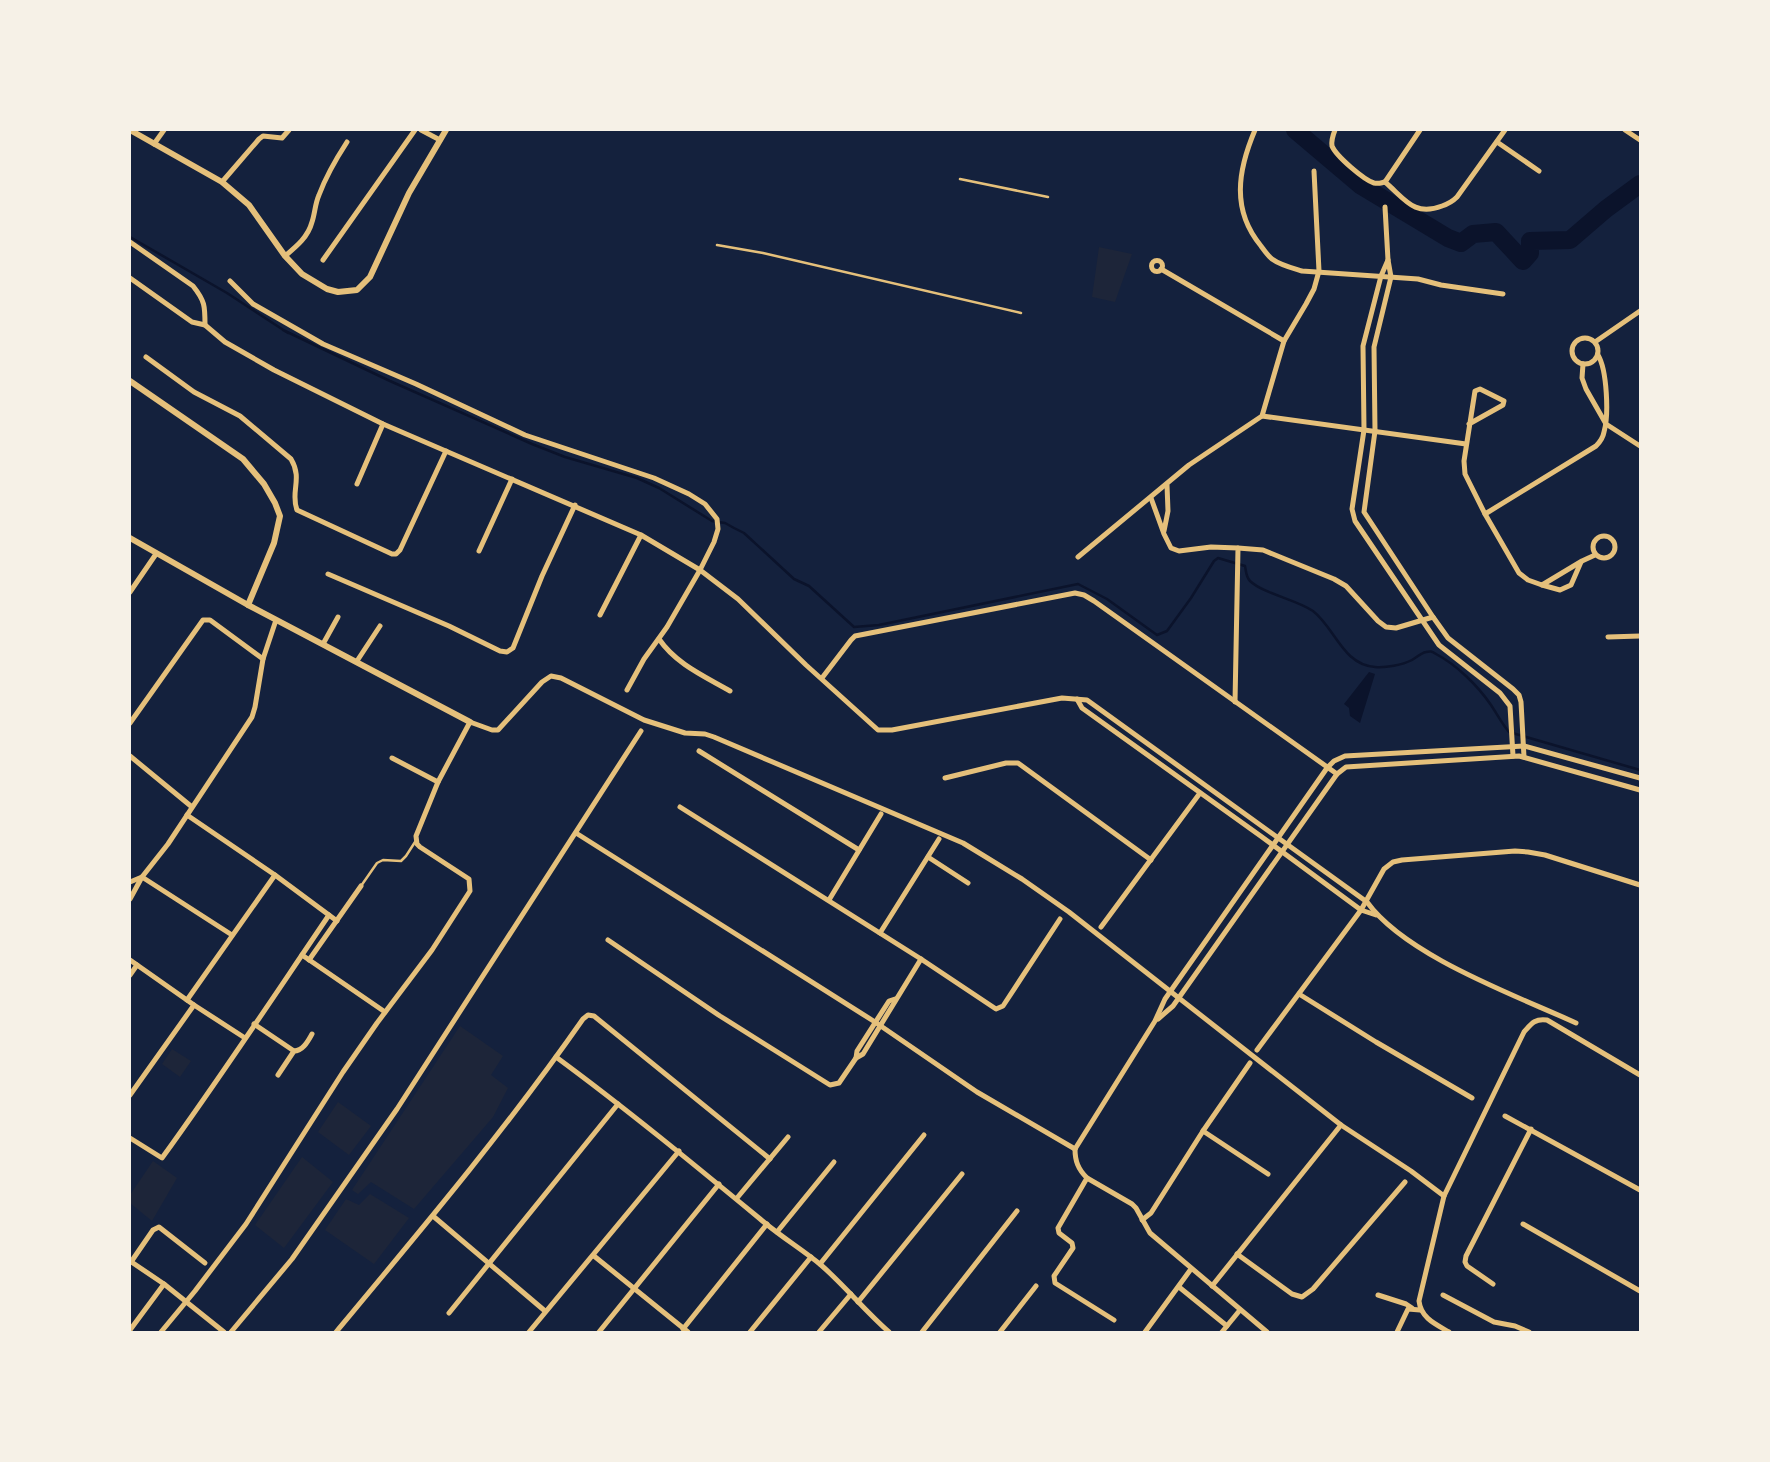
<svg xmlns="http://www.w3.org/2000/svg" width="1770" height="1462" viewBox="0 0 1770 1462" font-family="Mulish,sans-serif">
<rect width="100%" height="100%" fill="#14213d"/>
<!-- green -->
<g fill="#1d2539">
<polygon points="1099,247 1132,254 1115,302 1092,297"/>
<polygon points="460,1026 503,1056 491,1075 508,1088 493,1117 414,1209 371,1182 358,1194 352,1190"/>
<polygon points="172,1049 191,1061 180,1077 162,1064"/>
<polygon points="338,1102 371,1126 349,1155 318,1132"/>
<polygon points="302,1157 333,1182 284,1248 255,1225"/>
<polygon points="153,1161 177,1178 152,1221 130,1203 130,1195"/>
<polygon points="370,1194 409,1218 374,1264 325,1230 346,1199 359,1205"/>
</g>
<!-- water -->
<polygon fill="#0b132b" points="1369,672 1375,674 1360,723 1350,716 1349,708 1344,704"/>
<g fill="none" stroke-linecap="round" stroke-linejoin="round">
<!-- stream -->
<path stroke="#0b132b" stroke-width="2.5" d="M 130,237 L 227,293 L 288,333 L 283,330 L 390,381 L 532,444 L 565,457 L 637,478 L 659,488 L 712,521 L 725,523 L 734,528 L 744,533 L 794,579 L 809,586 L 854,627 L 879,625 L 1078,584 L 1107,599 L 1157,635 L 1167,631 L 1191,598 L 1214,561 L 1218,558 L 1245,566 C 1246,571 1246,577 1250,581 C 1264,594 1295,599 1313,611 C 1335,628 1343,665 1375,667 C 1386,668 1402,665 1412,660 C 1417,657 1421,653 1426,652 C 1430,651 1432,651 1436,654 C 1457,665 1478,686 1491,705 C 1497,714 1502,724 1509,732 L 1640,770"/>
<!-- river -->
<polyline stroke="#0b132b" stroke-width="18" points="1295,130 1360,185 1448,238 1461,243 1473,234 1496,232 1523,261 1530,253 1530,241 1570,240 1606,209 1640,184"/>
<!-- service -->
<g stroke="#e5c07b" stroke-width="2.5">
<polyline points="960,179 1048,197"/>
<polyline points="717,245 763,253 1021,313"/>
<polyline points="361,886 377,863 383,860 401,861 406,856 415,842"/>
</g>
<!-- minor -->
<g stroke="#e5c07b" stroke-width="5">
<polyline points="421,130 440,140"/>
<path d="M 1255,130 C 1238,170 1231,210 1261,246 C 1264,250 1268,256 1272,259 C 1280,265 1292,268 1302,271 L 1418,279 L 1441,285 L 1503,294"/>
<path d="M 1335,130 C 1333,135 1331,140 1332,146 C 1336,156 1364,180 1374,183 C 1379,184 1380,183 1385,182"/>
<polyline points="1625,130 1640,140"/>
<polyline points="1497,142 1539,171"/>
<polyline points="154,144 164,130"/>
<polyline points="222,182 259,139 263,136 282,138 289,130"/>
<path d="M 1385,182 C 1405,199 1414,217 1442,206 C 1448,204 1452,202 1457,197 L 1505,130"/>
<polyline points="1385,182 1420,130"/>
<polyline points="1385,207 1388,260 1391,277 1374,347 1375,431 1364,512 1433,617 1448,638 1513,689 1519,695 1521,702 1524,757"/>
<path d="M 130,242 L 193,286 C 205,301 205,306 205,325"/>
<path d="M 285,256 C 297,246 308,237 312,222 C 315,213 315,204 319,195 C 326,176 336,159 347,142"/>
<polyline points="323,260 415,130"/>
<polyline points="1388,260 1381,276 1363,346 1364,430 1352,509 1355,521 1439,645 1500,693 1510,706 1513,756"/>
<circle cx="1157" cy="266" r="5.5"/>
<polyline points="1161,269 1284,341"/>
<path d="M 130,278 L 192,322 L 205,325 L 225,342 L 274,370 L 383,424 L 641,535 L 700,570 L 738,599 L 806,665 L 878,730 L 892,730 L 1062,698 L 1087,700 L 1367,902 C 1406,956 1515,995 1576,1023"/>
<polyline points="230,281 253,304 323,344 416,384 525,435 654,478 689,494 705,504 717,519 718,529 714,542 700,570 667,627 644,659 627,690"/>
<circle cx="1585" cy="351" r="13"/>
<polyline points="1595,342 1640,311"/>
<path d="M 146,357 L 194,392 L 240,416 L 291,459 C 303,479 290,492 297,510 L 392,554 L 396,554 L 400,550 L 446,451"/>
<polyline points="1583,364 1582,378 1586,389 1606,424 1640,446"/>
<polyline points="1262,416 1466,444"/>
<polyline points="1469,424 1503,405 1504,401 1480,389 1475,391 1464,461 1465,474 1485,514 1519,573 1528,580 1542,585 1582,561 1595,555"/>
<polyline points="357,484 383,424"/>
<polyline points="1151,498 1164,534 1171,548 1179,551 1211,547 1238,548 1235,702"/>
<path d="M 1485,514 L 1596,446 C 1600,442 1603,438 1604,432 C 1609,415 1607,370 1598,355"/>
<polyline points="1164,531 1168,511 1167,485"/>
<circle cx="1604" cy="547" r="11"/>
<polyline points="1238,548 1263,550 1334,579 1346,586 1378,621 1386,627 1396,628 1433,617"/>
<polyline points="479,551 512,479"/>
<polyline points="1078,557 1189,465 1262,416 1284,341 1306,304 1314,289 1319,271 1314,171"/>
<polyline points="328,574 449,626 500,651 507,652 513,648 542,576 575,505"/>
<polyline points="1542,585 1560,590 1571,585 1581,562"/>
<polyline points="130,592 156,554"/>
<polyline points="600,615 641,535"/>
<polyline points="1608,637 1640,636"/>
<path d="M 659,639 C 676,664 704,676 730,691"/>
<polyline points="323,644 338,617"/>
<polyline points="357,661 380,626"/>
<polyline points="822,678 851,640 855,636 1075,593 1084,595 1094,601 1337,774"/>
<polyline points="1077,699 1082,708 1262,837 1361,910 1376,915"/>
<polyline points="130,723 203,620 210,620 263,659"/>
<polyline points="699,751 859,850"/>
<polyline points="130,756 192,807"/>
<polyline points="392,758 438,782"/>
<polyline points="945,778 1006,763 1018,763 1151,860"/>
<polyline points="680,807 921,959 996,1009 1003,1006 1060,919"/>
<polyline points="187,815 275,875 337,921"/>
<polyline points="576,833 875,1022 977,1092 1075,1149"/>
<polyline points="928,857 968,883"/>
<polyline points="130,882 142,877 168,844 252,717 255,707 263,659 276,620"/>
<polyline points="130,899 142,877 232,935"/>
<polyline points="829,900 881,814"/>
<polyline points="1101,927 1200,793"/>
<polyline points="880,933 939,839"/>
<polyline points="608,940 720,1016 830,1085 839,1083 856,1058 857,1051 889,1001 895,999"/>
<polyline points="302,955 385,1012"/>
<polyline points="130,960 194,1005 245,1038"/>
<polyline points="309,960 361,886"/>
<polyline points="130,975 137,965"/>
<polyline points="1299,994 1376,1042 1472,1098"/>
<polyline points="187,1000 275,875"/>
<polyline points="1158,1019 1173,1006 1337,774 1346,767 1519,756 1640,790"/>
<polyline points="254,1024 294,1051"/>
<polyline points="1257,1050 1361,910 1384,869 1393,862 1402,860 1515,851 1528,852 1545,855 1640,885"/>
<path d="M 556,1057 C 628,1110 697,1167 765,1223 C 783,1238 803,1250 821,1265 C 845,1286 865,1311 889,1332"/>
<polyline points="856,1058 863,1054 921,959"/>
<path d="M 278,1075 L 294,1051 C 303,1051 308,1041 312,1034"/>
<polyline points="130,1095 194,1005"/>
<polyline points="1505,1116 1640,1190"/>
<polyline points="1203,1131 1268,1174"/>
<path d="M 130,1138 L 162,1158 C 220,1078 274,996 329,915"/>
<polyline points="1075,1149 1155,1021 1165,999 1327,768 1334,761 1345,756 1524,746 1640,778"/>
<path d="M 1075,1149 C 1075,1161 1078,1169 1087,1178 L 1132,1204 L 1136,1208 L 1150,1233 L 1267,1332"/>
<polyline points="1087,1178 1058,1228 1059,1233 1072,1243 1073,1248 1054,1276 1055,1283 1114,1320"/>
<polyline points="737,1198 788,1137"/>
<polyline points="433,1216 545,1311"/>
<polyline points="1142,1220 1151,1213 1203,1131 1250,1063"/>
<polyline points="1523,1224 1640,1291"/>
<polyline points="777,1232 834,1162"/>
<polyline points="1237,1254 1292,1294 1302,1297 1313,1289 1405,1182"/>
<polyline points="594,1256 688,1332"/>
<polyline points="130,1261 164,1284 224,1332"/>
<polyline points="131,1262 153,1230 159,1227 205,1263"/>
<polyline points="820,1264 924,1135"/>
<polyline points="1493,1284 1467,1266 1465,1262 1466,1256 1531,1129"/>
<polyline points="1212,1286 1341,1125"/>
<polyline points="1179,1287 1227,1326"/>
<polyline points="1378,1295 1406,1304 1412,1308"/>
<polyline points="1443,1295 1494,1322 1515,1326 1529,1332"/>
<polyline points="858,1302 962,1174"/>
<polyline points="449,1313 618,1104"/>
<polyline points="683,1329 767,1224"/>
<polyline points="130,1330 164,1284"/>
<polyline points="161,1332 195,1291 246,1224 343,1072 377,1023 432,950 470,891 469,879 420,847 417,844 416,836 438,782 470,722 492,730 498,730 542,682 551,676 561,678 644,720 685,733 705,734 714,737 963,843 1022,879 1069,912 1341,1125 1411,1171 1444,1196"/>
<polyline points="231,1332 292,1259 397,1109 641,731"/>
<path d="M 336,1332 C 421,1230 507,1128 583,1019 L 588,1015 L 594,1016 L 770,1159"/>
<polyline points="529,1332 679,1151"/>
<polyline points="599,1332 719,1184"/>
<polyline points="750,1332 811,1257"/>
<polyline points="819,1332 851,1294"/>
<polyline points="922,1332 1017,1211"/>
<polyline points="1000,1332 1036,1286"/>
<polyline points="1145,1332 1191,1269"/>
<polyline points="1222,1332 1240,1310"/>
<polyline points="1397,1332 1408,1309 1420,1310"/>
<path d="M 1449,1332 C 1435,1324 1421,1318 1419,1301 L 1444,1196 L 1524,1032 C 1531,1024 1535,1018 1547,1020 L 1640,1075"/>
</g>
<!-- tertiary -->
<g stroke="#e5c07b" stroke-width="6">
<polyline points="130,130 222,182 249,205 285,256 302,274 327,289 338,292 357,290 370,277 409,193 446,130"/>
<polyline points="130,381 243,459 264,484 275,503 280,516 274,543 248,605"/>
<polyline points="130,538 248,605 470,722"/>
</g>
</g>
<!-- border -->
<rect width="1770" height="1462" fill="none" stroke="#f6f1e7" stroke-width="262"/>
</svg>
